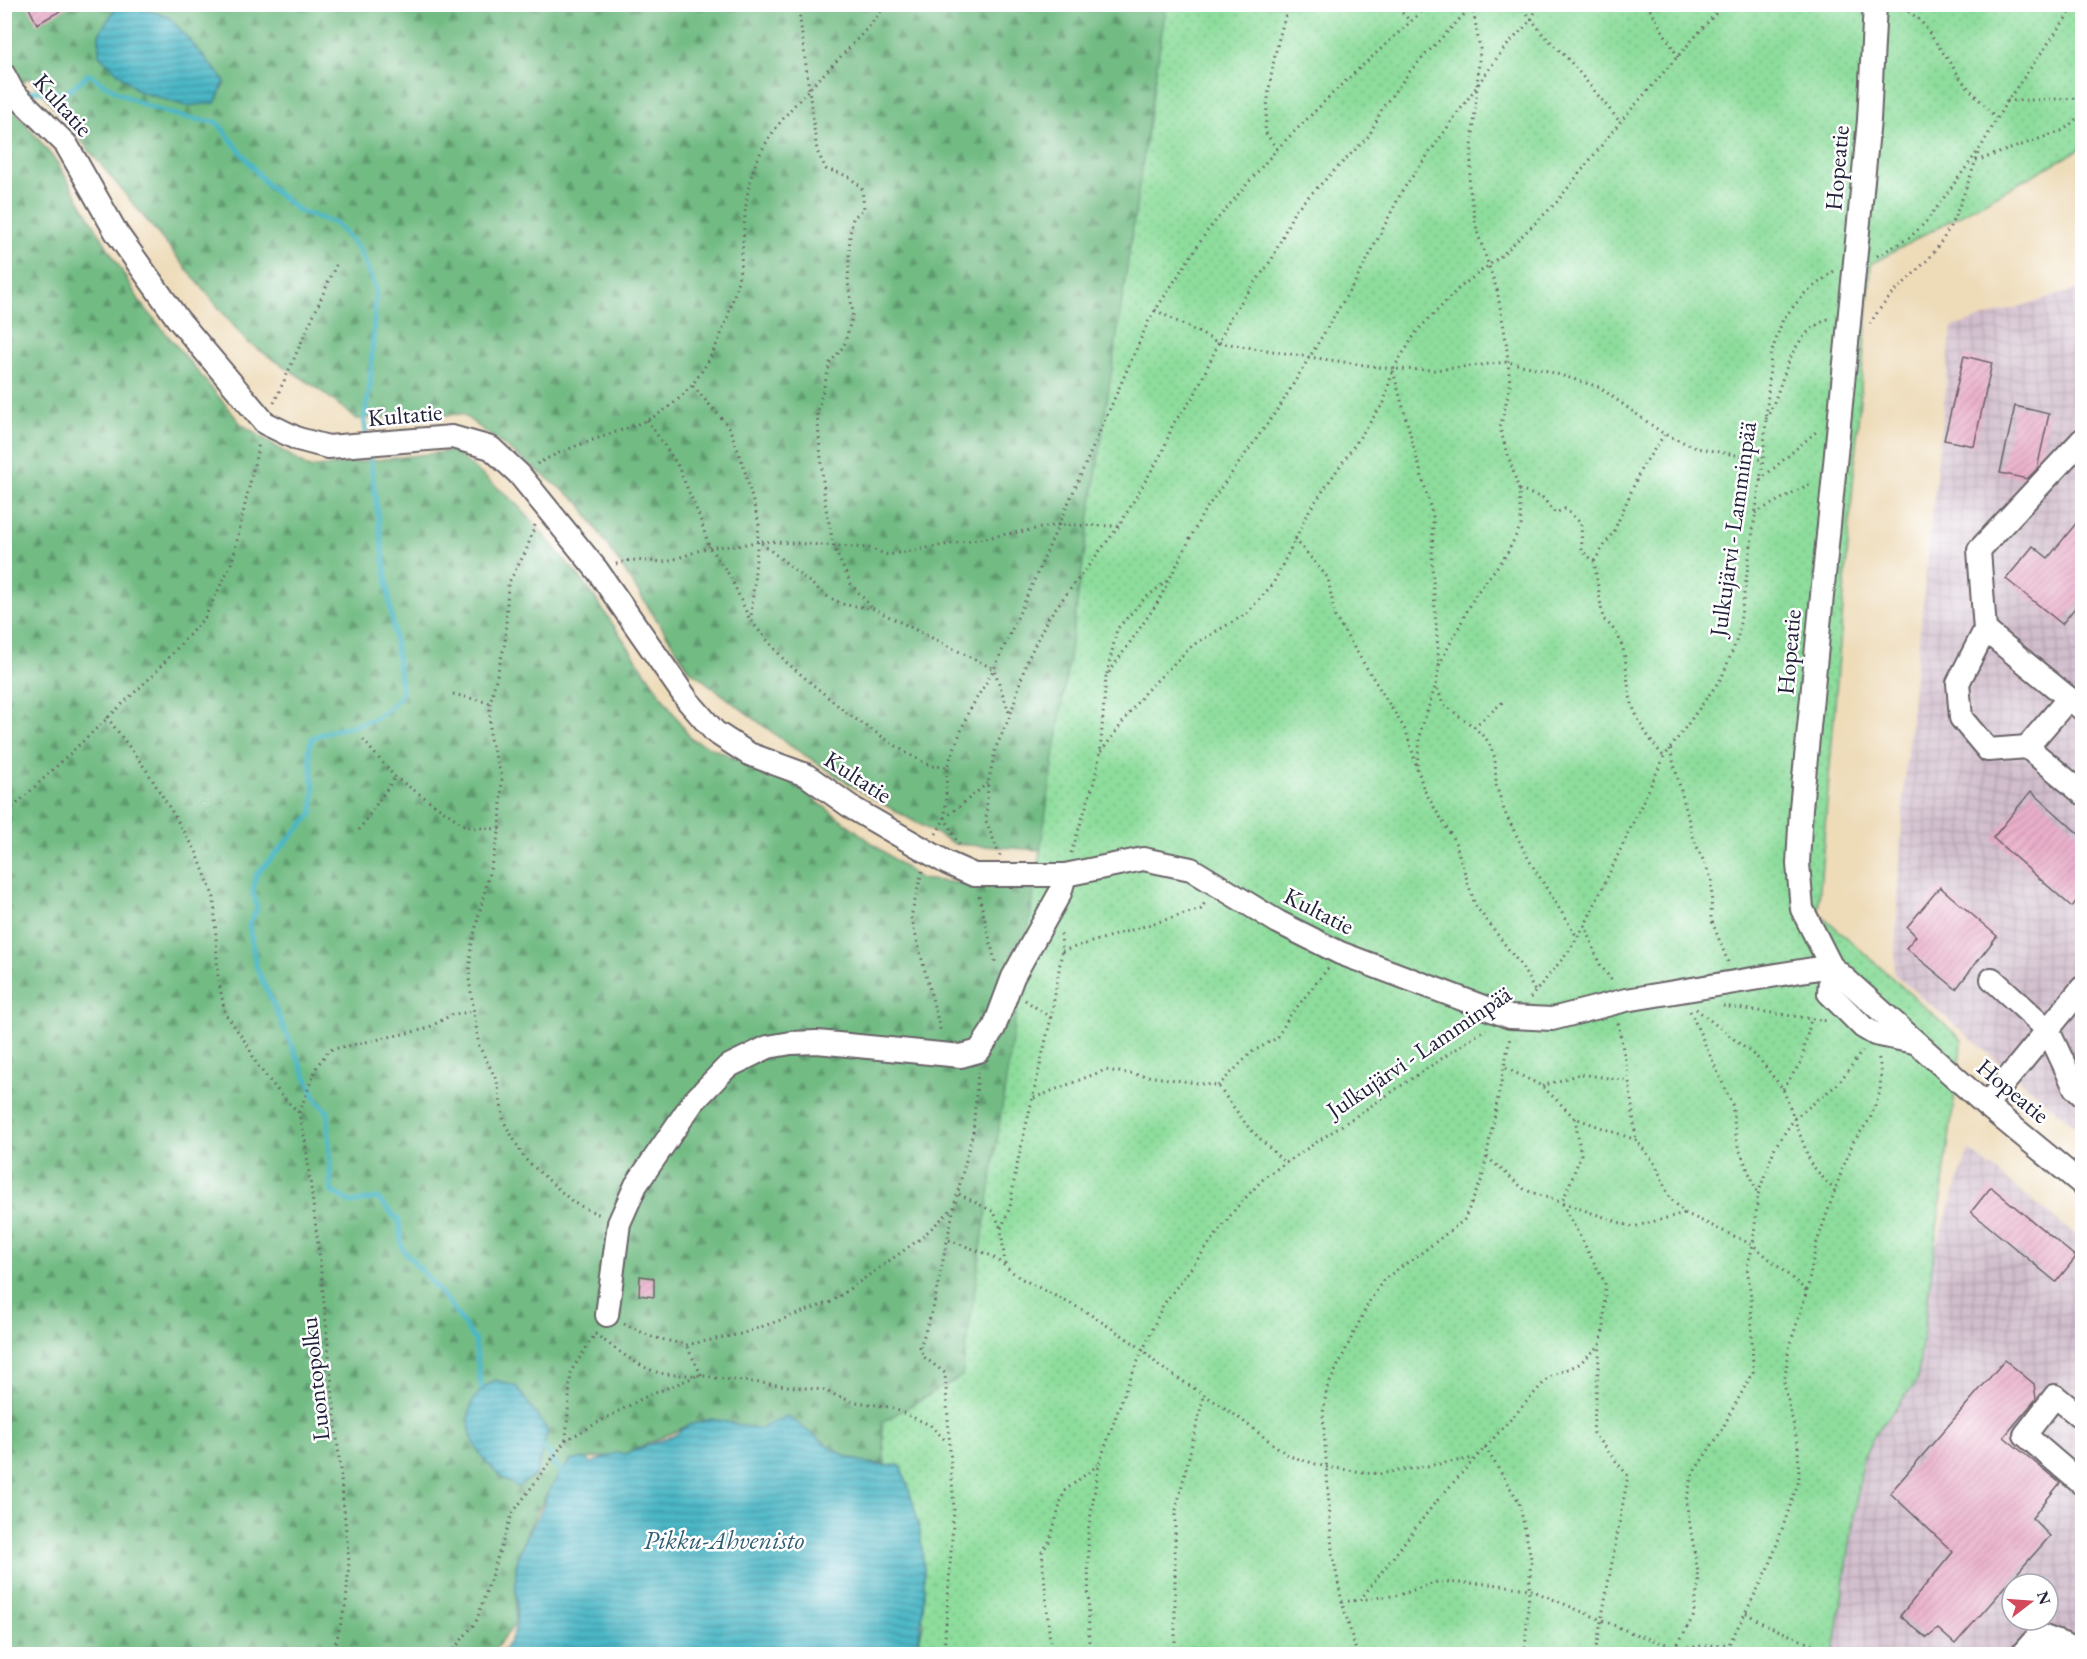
<svg xmlns="http://www.w3.org/2000/svg" width="2087" height="1659" viewBox="0 0 2087 1659" font-family="'EB Garamond',serif">
<defs>
<pattern id="industrial-grid" width="8" height="8" patternUnits="userSpaceOnUse" patternTransform="scale(1.5)"><rect width="8" height="8" fill="#d1bdcc"/><path d="M0 4h8M4 0v8" fill="none" stroke="#b3a2b0"/></pattern>
<pattern id="forest-firs" width="22" height="20" patternUnits="userSpaceOnUse" patternTransform="scale(1.5)"><rect width="22" height="20" fill="#72bc84"/><path d="M5 1l3.5 6h-7zM16 11l3.5 6h-7z" fill="#5d986d"/></pattern>
<pattern id="park-dots" width="8" height="8" patternUnits="userSpaceOnUse" patternTransform="scale(1.5)"><rect width="8" height="8" fill="#8ddd9c"/><path d="M2 2h.1M6 6h.1" fill="none" stroke="#79bd87" stroke-width="1.8" stroke-linecap="round"/></pattern>
<pattern id="water-rules" width="6" height="5" patternUnits="userSpaceOnUse" patternTransform="scale(1.5)"><rect width="6" height="5" fill="#4bb7c6"/><path d="M0 2.5h6" fill="none" stroke="#3e94a2"/></pattern>
<pattern id="building-hatch" width="6" height="6" patternUnits="userSpaceOnUse" patternTransform="scale(1.5)"><rect width="6" height="6" fill="#eaafca"/><path d="M-1 1l2-2M0 6l6-6M5 7l2-2" fill="none" stroke="#c896ae"/></pattern>
</defs>
<rect width="100%" height="100%" fill="#fff"/>
<filter id="ink" filterUnits="userSpaceOnUse"><feTurbulence type="fractalNoise" baseFrequency=".0167" numOctaves="2"/><feDisplacementMap in="SourceGraphic" scale="12" xChannelSelector="R" yChannelSelector="G"/><feConvolveMatrix kernelMatrix="1 2 1 2 8 2 1 2 1" color-interpolation-filters="sRGB"/></filter>
<filter id="wash" filterUnits="userSpaceOnUse"><feTurbulence type="fractalNoise" baseFrequency=".008" numOctaves="4" result="noise"/><feDisplacementMap in="SourceGraphic" scale="24" xChannelSelector="R" yChannelSelector="G"/><feGaussianBlur stdDeviation="1.35" result="paint"/><feColorMatrix in="noise" values="0 0 0 0 0 0 0 0 0 0 0 0 0 0 0 0 0 1.4 0 .05"/><feComposite in="paint" operator="in"/></filter>
<g filter="url(#wash)">
<rect width="100%" height="100%" fill="#eedcb9"/>
<!-- industrial -->
<g fill="url(#industrial-grid)" fill-rule="evenodd">
<polygon points="2082,288 2082,1132 1894,974 1905,773 1952,327"/>
<path d="M 1969,1150 L 2082,1240 L 2082,1654 L 1834,1654 L 1862,1461 ZM 2012,1584 L 2048,1584 L 2048,1620 L 2012,1620 Z"/>
</g>
<!-- forest -->
<path fill="url(#forest-firs)" stroke="#4a6f60" stroke-width="1.5" fill-rule="evenodd" d="M 5,5 L 1846,5 L 1071,852 L 955,844 L 867,795 L 789,745 L 690,670 L 579,502 L 462,414 L 357,419 L 316,387 L 247,342 L 29,77 L 6,99 L 58,164 L 140,302 L 241,424 L 309,468 L 453,451 L 516,503 L 586,585 L 691,739 L 791,782 L 920,879 L 1060,893 L 1173,889 L 915,1654 L 924,1623 L 900,1465 L 867,1463 L 838,1454 L 787,1416 L 759,1429 L 712,1419 L 689,1425 L 625,1454 L 570,1461 L 550,1488 L 527,1532 L 516,1565 L 516,1623 L 491,1654 L 5,1654 ZM 548,1431 L 536,1474 L 518,1487 Z"/>
<!-- park -->
<polygon fill="url(#park-dots)" stroke="#58806c" stroke-width="1.5" points="1166,5 2082,5 2082,148 1871,264 1818,912 1962,1040 1917,1381 1875,1434 1862,1461 1834,1654 915,1654 924,1623 885,1466 882,1422 962,1376"/>
<!-- water -->
<g fill="url(#water-rules)" stroke="#366c80" stroke-width="1.5">
<polygon points="116,7 142,8 169,17 225,81 215,103 186,106 138,91 99,55 99,34"/>
<path d="M 496,1380 L 517,1387 L 548,1431 L 536,1474 L 518,1487 C 477,1469 443,1406 496,1380 Z"/>
<path d="M 787,1416 C 827,1443 847,1469 900,1465 C 925,1525 932,1592 915,1654 L 498,1654 C 529,1633 511,1590 517,1563 C 521,1544 530,1530 540,1513 C 544,1505 546,1495 551,1487 C 556,1478 564,1470 570,1461 L 584,1458 L 592,1463 L 616,1453 L 625,1454 L 673,1436 L 689,1425 L 712,1419 L 759,1429 Z"/>
</g>
<g fill="none" stroke-linecap="round" stroke-linejoin="round">
<!-- stream -->
<g stroke="#4bb7c6" stroke-width="5">
<path d="M 23,94 L 33,91 L 66,93 L 89,74 C 128,102 170,118 217,122 L 267,185 L 299,211 L 335,223 L 359,249 L 376,289 L 370,386 L 364,419 L 367,440"/>
<path d="M 369,449 L 402,693 C 378,730 347,722 312,738 L 309,749 L 314,790 L 313,813 L 256,875 L 253,891 L 257,909 L 249,925 L 256,966 L 316,1099 L 328,1112 L 331,1191 L 352,1203 L 377,1198 L 399,1221 L 402,1248 L 450,1304 L 475,1341 L 481,1387"/>
<polyline points="544,1447 562,1474"/>
</g>
</g>
<g id="blocks">
<!-- building -->
<g fill="url(#building-hatch)">
<polygon points="27,4 73,4 37,24"/>
<polygon points="1964,356 1992,363 1974,446 1944,440"/>
<polygon points="2015,406 2049,414 2037,469 2027,479 2000,473"/>
<polygon points="2082,516 2082,599 2062,624 2006,579 2033,546 2048,558"/>
<polygon points="2031,791 2082,837 2082,894 2072,907 1993,838"/>
<polygon points="1940,887 1997,936 1956,989 1906,948 1916,936 1907,927"/>
<polygon points="1991,1187 2076,1257 2056,1282 1971,1212"/>
<polygon points="640,1276 654,1278 654,1297 639,1295"/>
<polygon points="2005,1360 2034,1384 2036,1399 2004,1437 2060,1483 2032,1518 2050,1536 1955,1644 1938,1629 1927,1638 1900,1616 1953,1552 1890,1493"/>
</g>
</g>
</g>
<g filter="url(#ink)">
<use href="#blocks" fill-opacity="0" stroke="#696367" stroke-width="1.5"/>
<g fill="none" stroke-linecap="round" stroke-linejoin="round">
<defs>
<g id="minor">
<polyline points="1875,4 1869,120 1801,808 1798,864 1802,909 1831,966 1986,1105 2082,1184"/>
<polyline points="4,75 13,92 66,144 116,232 177,318 265,423 298,439 328,447 452,437 491,448 519,474 597,570 688,701 715,732 749,754 806,775 854,809 947,863 974,875 1065,875 1143,859 1191,869 1278,922 1340,953 1510,1017 1552,1019 1626,1000 1831,966 1829,993 1863,1027 1875,1034 1914,1042"/>
<polyline points="1985,630 2082,709"/>
<polyline points="2069,698 2027,747 2082,793"/>
<polyline points="2027,747 1988,750 1961,718 1958,683 1985,630 1979,550 2082,440"/>
<polyline points="1992,979 2048,1030 2075,1088 2082,1095"/>
<polyline points="1986,1105 2082,988"/>
<polyline points="607,1315 619,1223 636,1185 693,1102 727,1067 768,1047 791,1043 817,1042 961,1056 979,1051 994,1028 1013,977 1060,893 1065,875"/>
<polyline points="2082,1418 2055,1396 2025,1435 2082,1484"/>
<polyline points="2022,1654 2039,1635 2076,1649 2076,1654"/>
</g>
</defs>
<!-- minor casing -->
<use href="#minor" stroke="#696367" stroke-width="26"/>
<!-- path -->
<g stroke="#696367" stroke-width="3" stroke-dasharray="1.5 4.5" stroke-linecap="butt">
<polyline points="798,4 817,151 826,169 848,176 862,188 864,209 853,218 850,234 848,283 853,313 844,346 830,363 817,414 825,503 834,548 851,584 872,608"/>
<polyline points="1394,4 1410,21"/>
<polyline points="1520,4 1542,33 1569,60 1620,122"/>
<polyline points="1647,4 1678,57"/>
<polyline points="1715,4 1716,13"/>
<polyline points="1899,4 1921,21 1964,83 1996,118"/>
<polyline points="1909,11 1913,4"/>
<polyline points="2007,101 2082,98"/>
<path d="M 1277,149 L 1265,132 C 1268,88 1274,46 1290,4"/>
<polyline points="1976,161 2064,130 2082,114"/>
<polyline points="1877,256 1909,238 1926,222 1981,147 2007,101 2076,4"/>
<polyline points="1155,310 1217,342 1309,357 1393,369 1434,370 1508,362 1544,370 1599,387 1664,434 1697,448 1763,460"/>
<path d="M 1870,324 C 1885,297 1909,280 1929,258 C 1955,229 1965,188 1979,153"/>
<polyline points="1393,371 1433,517 1432,566 1439,665 1436,685 1443,704 1474,727 1488,741 1495,758 1496,785 1505,813 1529,860 1577,937"/>
<polyline points="693,386 729,427 742,461 759,524 751,618"/>
<polyline points="274,403 337,263"/>
<path d="M 1766,419 C 1787,381 1785,338 1828,319"/>
<polyline points="647,420 677,464 700,518 709,547 730,576 750,620 786,662 848,714 908,754 931,766 947,767"/>
<path d="M 537,464 C 574,443 611,436 647,420 C 700,396 724,337 737,284 C 747,243 740,197 758,158 C 784,102 851,55 886,4"/>
<polyline points="1760,480 1817,431"/>
<path d="M 1519,490 L 1543,498 L 1555,513 L 1565,509 L 1581,523 L 1582,551 L 1594,561 L 1603,619 C 1630,640 1624,667 1630,696 C 1635,719 1649,739 1664,757"/>
<polyline points="1755,513 1813,482"/>
<polyline points="535,525 526,551 508,584 505,643 490,703 490,739 502,777 500,829 471,947 469,979 479,1046 497,1081 504,1122 525,1159 574,1203 602,1216"/>
<polyline points="1295,539 1328,578 1335,617 1406,731 1424,790 1455,842 1475,905 1522,967 1536,993"/>
<polyline points="761,541 869,548 888,555 1058,525 1119,526"/>
<polyline points="1594,561 1614,531 1641,469 1664,435"/>
<polyline points="616,564 630,560 667,562 709,547 737,546 759,541 828,597 845,605 872,608 994,669 1010,715"/>
<polyline points="1439,665 1476,594 1507,554 1521,525 1519,490 1500,429 1510,385 1506,340 1497,290 1477,231 1469,185 1480,49 1473,10"/>
<polyline points="1107,674 1117,629 1144,599 1167,581"/>
<polyline points="453,694 490,703"/>
<polyline points="107,717 147,771 196,851 214,898 218,977 225,1013 248,1046 257,1065 283,1097 299,1113"/>
<polyline points="1474,727 1505,700"/>
<polyline points="363,740 395,777 467,827 500,829"/>
<polyline points="1670,749 1694,840 1712,880 1711,919 1728,962"/>
<polyline points="1101,752 1145,692 1193,645 1246,614 1273,584 1309,511 1384,402 1393,369 1417,331 1458,289 1502,255 1556,203 1620,122 1716,13 1728,4"/>
<polyline points="1417,765 1421,730 1435,687"/>
<polyline points="4,816 153,675 205,617 232,562 259,443"/>
<polyline points="359,830 395,777"/>
<polyline points="936,834 945,818 988,783"/>
<polyline points="959,845 945,818 947,767 968,713 994,669 1033,583 1149,320 1208,230 1277,149 1340,86 1430,4"/>
<polyline points="1071,853 1094,782 1100,754 1106,677 1158,602 1203,513 1280,406 1362,270 1402,191 1502,51 1531,20 1539,4"/>
<polyline points="1000,856 986,821 988,783 996,747 1010,716 1026,663 1048,618 1119,526 1163,451 1173,424 1194,396 1231,316 1272,259 1295,210 1369,136 1383,107 1411,70 1474,4"/>
<polyline points="922,871 911,917 941,1033"/>
<polyline points="979,896 996,965"/>
<polyline points="1585,925 1599,963 1613,982"/>
<polyline points="1062,951 1201,909 1206,901"/>
<polyline points="1530,998 1569,951 1585,925 1664,757 1722,677 1738,637 1763,460 1771,354 1783,319 1805,293 1834,271"/>
<polyline points="1025,1000 1051,1018"/>
<polyline points="1723,1006 1827,1021"/>
<polyline points="1696,1009 1760,1060 1783,1089 1811,1164 1835,1191"/>
<polyline points="1690,1011 1732,1104 1737,1144 1758,1194"/>
<polyline points="1618,1023 1629,1081 1636,1140"/>
<polyline points="1506,1068 1542,1086 1575,1118 1636,1140 1656,1165 1669,1197 1685,1213 1753,1245 1807,1291"/>
<polyline points="1218,1086 1252,1052 1277,1038 1289,1017 1328,968"/>
<polyline points="1542,1086 1580,1074 1629,1081"/>
<polyline points="1783,1089 1801,1062 1811,1019"/>
<polyline points="1034,1098 1105,1070 1218,1086 1249,1128 1284,1162"/>
<polyline points="1575,1118 1581,1155 1562,1203 1605,1283 1604,1326 1600,1345 1593,1433 1628,1476 1595,1654"/>
<polyline points="1487,1157 1525,1190 1633,1227 1685,1213"/>
<polyline points="959,1194 994,1212 1001,1229"/>
<polyline points="949,1240 992,1256 1020,1278 1085,1311 1141,1348 1159,1366 1231,1412 1289,1456 1326,1467 1379,1474 1474,1458"/>
<polyline points="1005,1264 1001,1229 1010,1207 1016,1169 1051,1018 1062,951 1061,934"/>
<polyline points="624,1324 652,1337 686,1345 741,1334 831,1302 920,1239 953,1208"/>
<path d="M 595,1334 C 614,1347 637,1367 660,1373 C 678,1377 697,1373 716,1378 L 823,1390 L 850,1401 L 890,1407 L 930,1425 L 947,1442"/>
<polyline points="566,1440 571,1371 596,1333"/>
<polyline points="1485,1447 1519,1502 1531,1558 1525,1654"/>
<polyline points="1360,1600 1434,1504 1549,1377 1579,1364 1599,1346"/>
<polyline points="1342,1602 1399,1595 1437,1582 1491,1584 1529,1589 1632,1633 1678,1648 1728,1644"/>
<polyline points="1746,1613 1764,1624 1833,1654"/>
<polyline points="333,1654 346,1603 349,1562 320,1261 305,1139 299,1113 317,1066 329,1050 426,1029 453,1014 473,1012"/>
<polyline points="450,1654 476,1622 512,1514 566,1440 643,1398 701,1374 686,1345"/>
<polyline points="944,1654 954,1509 945,1373 924,1357 920,1347 933,1309 954,1207 973,1132 978,1072"/>
<polyline points="1051,1654 1042,1552 1050,1540 1064,1491 1098,1465"/>
<polyline points="1089,1654 1088,1532 1099,1464 1126,1388 1163,1305 1237,1207 1266,1176 1486,1029"/>
<polyline points="1175,1654 1175,1514 1204,1394"/>
<polyline points="1357,1654 1342,1602 1332,1551 1323,1413 1327,1388 1369,1302 1384,1279 1424,1251 1464,1220 1482,1179 1510,1037"/>
<polyline points="1672,1654 1693,1617 1699,1579 1686,1501 1693,1473 1717,1438 1753,1372 1751,1297 1747,1267 1753,1245 1758,1194 1775,1147 1795,1118 1838,1084 1863,1050"/>
<polyline points="1724,1654 1769,1567 1799,1480 1798,1444 1784,1384 1789,1348 1807,1291 1816,1245 1842,1170 1854,1141 1870,1119 1880,1092 1881,1070 1878,1054"/>
</g>
<!-- minor -->
<use href="#minor" stroke="#fff" stroke-width="22"/>
</g>
</g>
<g text-anchor="middle" stroke-width="5" stroke-linejoin="round" paint-order="stroke">
<!-- street labels -->
<g font-size="24" fill="#22223b" stroke="#fff">
<text transform="translate(63 105) rotate(48)" y="8">Kultatie</text>
<text transform="translate(1837 168) rotate(-85)" y="8">Hopeatie</text>
<text transform="translate(405 415) rotate(-5)" y="8">Kultatie</text>
<text transform="translate(1733 529) rotate(-82)" y="8">Julkujärvi - Lamminpää</text>
<text transform="translate(1789 652) rotate(-85)" y="8">Hopeatie</text>
<text transform="translate(858 777) rotate(33)" y="8">Kultatie</text>
<text transform="translate(1319 911) rotate(27)" y="8">Kultatie</text>
<text transform="translate(1419 1052) rotate(-34)" y="8">Julkujärvi - Lamminpää</text>
<text transform="translate(2013 1091) rotate(40)" y="8">Hopeatie</text>
<text transform="translate(315 1379) rotate(-96)" y="8">Luontopolku</text>
</g>
<!-- water labels -->
<g font-size="26" font-style="italic" fill="#325e73" stroke="#fff">
<text x="724" y="1549">Pikku-Ahvenisto</text>
</g>
</g>
<!-- margin -->
<rect width="2087" height="1659" fill="none" stroke="#fff" stroke-width="24"/>
<!-- north arrow -->
<g transform="translate(2030 1602) rotate(73)"><circle r="28" fill="#ffffff" stroke="#a7a7b1" stroke-width="1.5"/>
<path d="M0-4.5L10 22L0 15L-10 22Z" fill="#d1495b"/>
<text y="-9" font-size="16" font-weight="bold" text-anchor="middle" fill="#22223b">N</text>
</g>
</svg>
